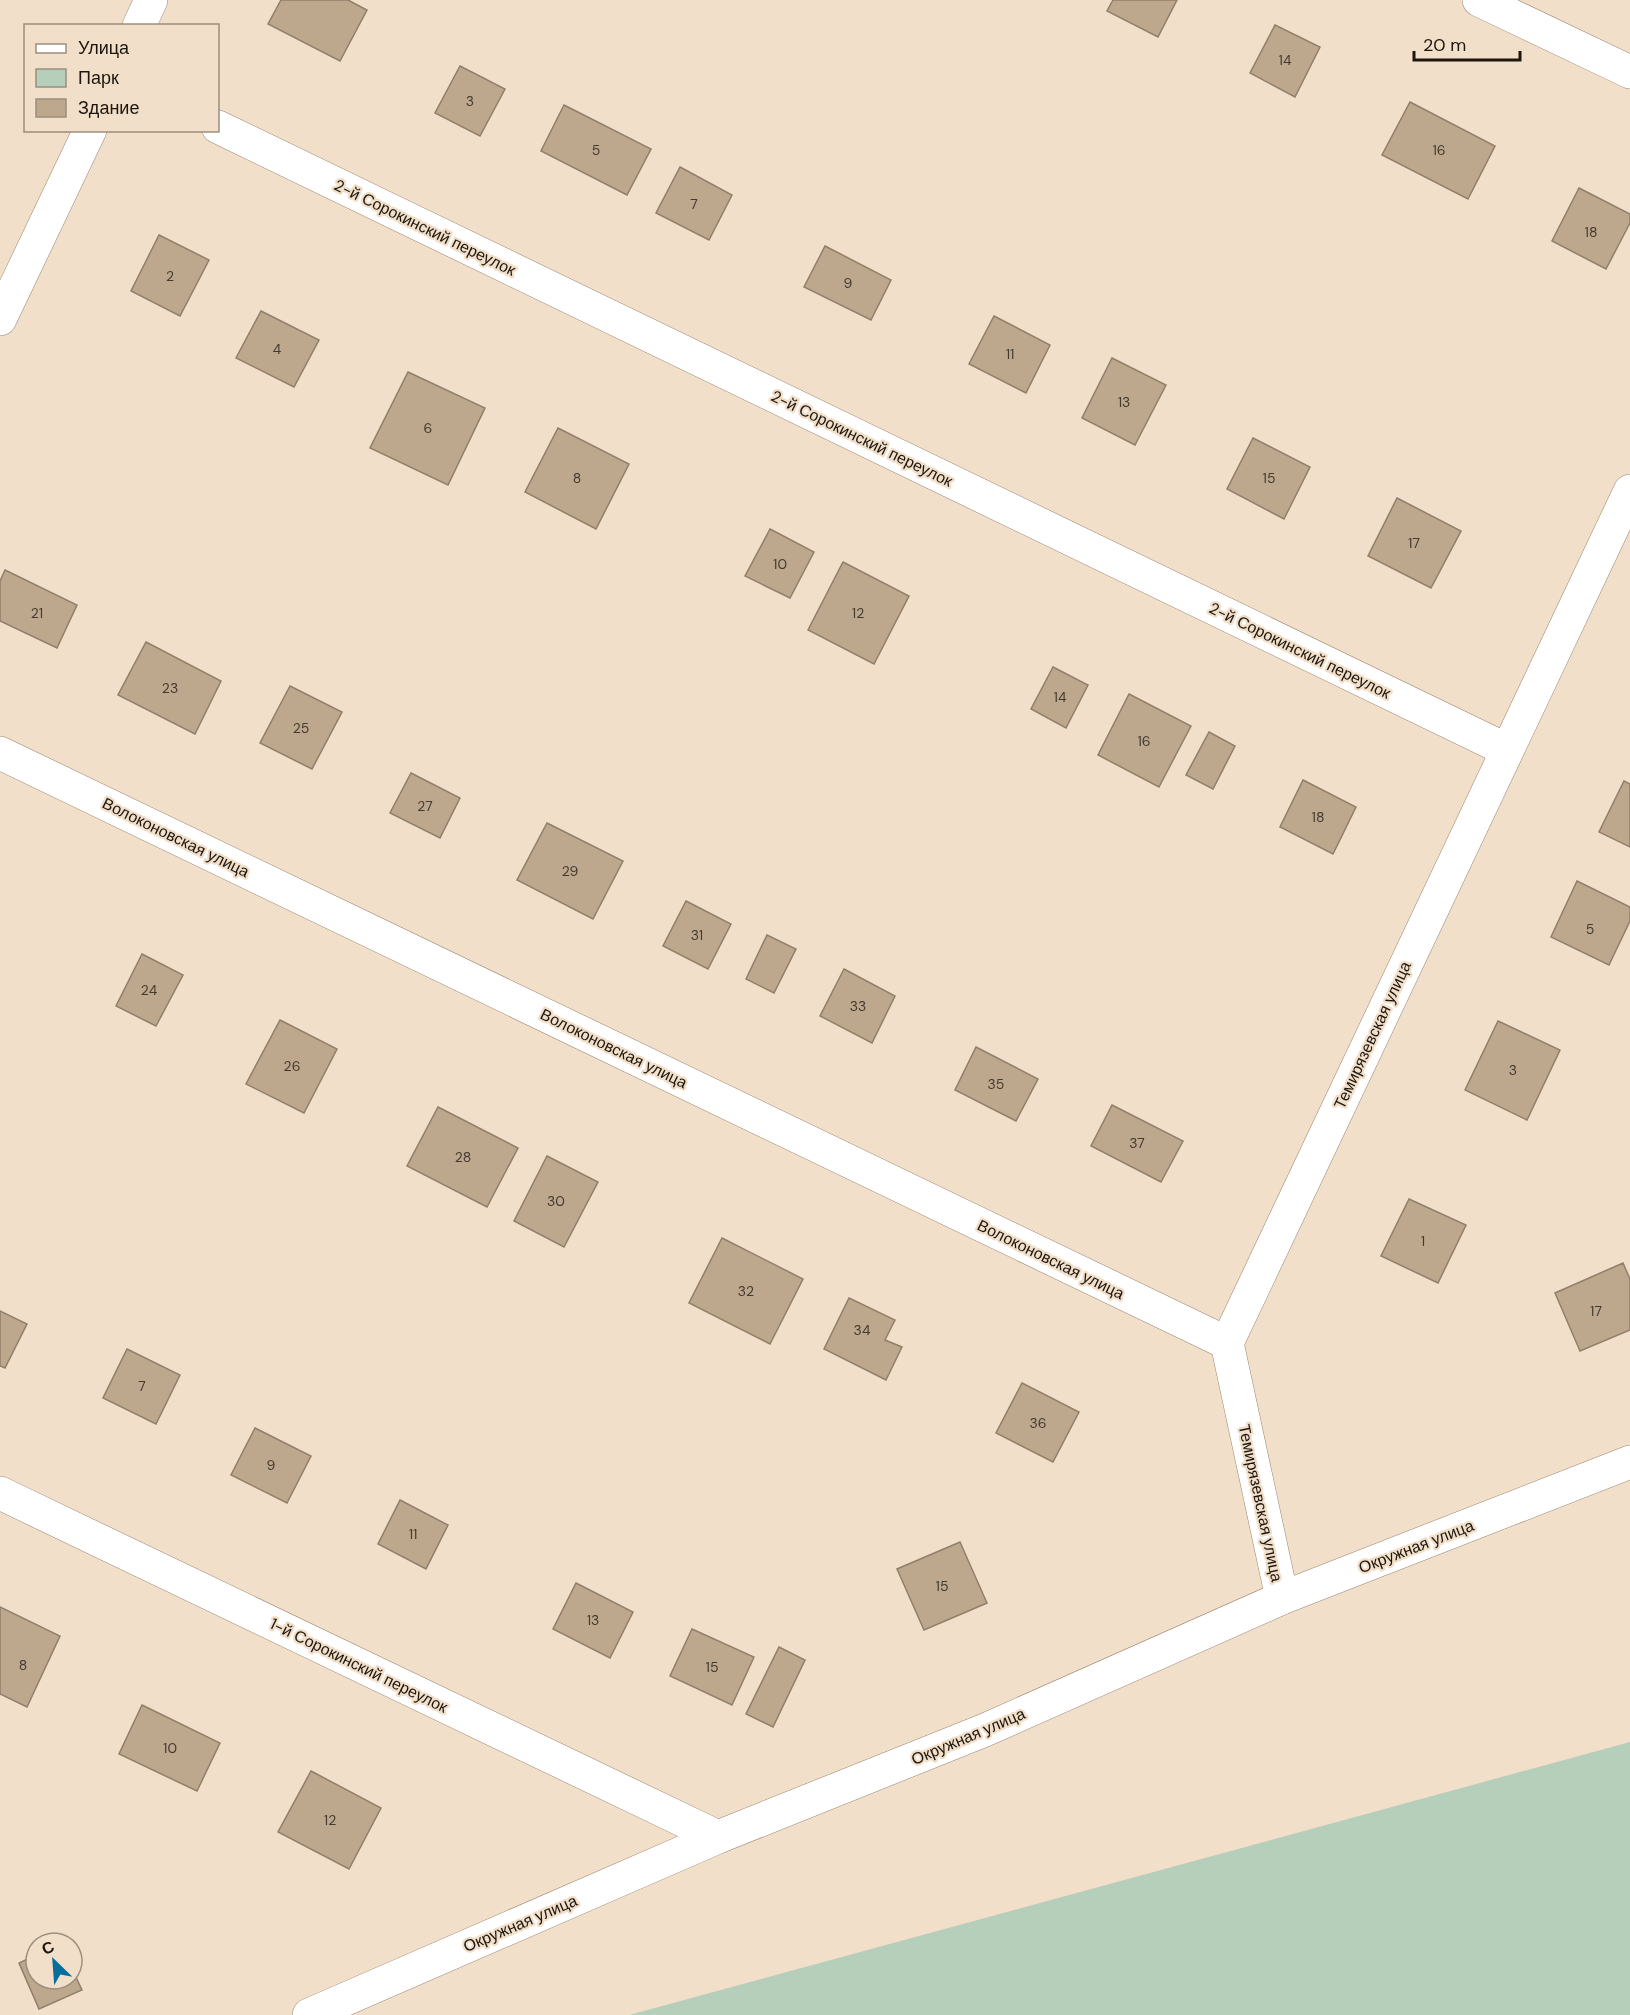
<svg xmlns="http://www.w3.org/2000/svg" width="1630" height="2015" viewBox="0 0 1630 2015" font-family="'DM Sans',sans-serif">
<rect width="100%" height="100%" fill="#f2dfc9"/>
<!-- green -->
<polygon fill="#b5cfbb" points="1630,1742 1630,2015 629,2015"/>
<!-- building -->
<g fill="#bda78d" stroke="#917f6b" stroke-width="1.5">
<polygon points="281,0 348,0 367,10 340,61 268,24"/>
<polygon points="1113,0 1177,0 1158,37 1107,11"/>
<polygon points="1275,25 1320,47 1295,97 1250,73"/>
<polygon points="460,66 505,89 480,136 435,113"/>
<polygon points="1410,102 1495,146 1468,199 1382,155"/>
<polygon points="564,105 651,149 627,195 541,151"/>
<polygon points="680,167 732,195 709,240 656,213"/>
<polygon points="1579,188 1630,214 1630,223 1606,269 1552,241"/>
<polygon points="159,235 209,260 180,316 131,291"/>
<polygon points="825,246 891,280 871,320 804,287"/>
<polygon points="261,311 319,340 294,387 236,358"/>
<polygon points="994,316 1050,345 1026,393 969,364"/>
<polygon points="1112,358 1166,385 1135,445 1082,418"/>
<polygon points="408,372 485,408 448,485 370,448"/>
<polygon points="558,428 629,464 596,529 525,492"/>
<polygon points="1253,438 1310,467 1284,519 1227,489"/>
<polygon points="1397,498 1461,531 1431,588 1368,556"/>
<polygon points="770,529 814,552 790,598 745,576"/>
<polygon points="843,562 909,596 874,664 808,630"/>
<polygon points="5,570 77,605 57,648 0,621 0,581"/>
<polygon points="146,642 221,681 195,734 118,695"/>
<polygon points="1053,667 1088,685 1066,728 1031,709"/>
<polygon points="290,686 342,712 312,769 260,743"/>
<polygon points="1129,694 1191,726 1159,787 1098,755"/>
<polygon points="1209,732 1235,746 1213,789 1186,775"/>
<polygon points="411,773 460,798 440,838 390,813"/>
<polygon points="1303,780 1356,807 1333,854 1280,827"/>
<polygon points="1624,781 1630,784 1630,847 1599,832"/>
<polygon points="547,823 623,861 593,919 517,880"/>
<polygon points="1577,881 1630,907 1630,921 1609,965 1551,937"/>
<polygon points="686,901 731,924 708,969 663,946"/>
<polygon points="767,935 796,949 774,993 746,979"/>
<polygon points="142,954 183,975 156,1026 116,1006"/>
<polygon points="844,969 895,996 872,1043 820,1016"/>
<polygon points="280,1020 337,1049 304,1113 246,1084"/>
<polygon points="1498,1021 1560,1050 1527,1120 1465,1090"/>
<polygon points="976,1047 1038,1079 1016,1121 955,1090"/>
<polygon points="1112,1105 1183,1141 1161,1182 1091,1146"/>
<polygon points="438,1107 518,1148 487,1207 407,1166"/>
<polygon points="547,1156 598,1182 564,1247 514,1221"/>
<polygon points="1409,1199 1466,1225 1438,1283 1381,1256"/>
<polygon points="722,1238 803,1279 770,1344 689,1303"/>
<polygon points="1623,1263 1630,1279 1630,1330 1580,1351 1555,1293"/>
<polygon points="849,1298 895,1320 885,1340 902,1347 886,1380 824,1349"/>
<polygon points="0,1311 27,1324 5,1368 0,1366"/>
<polygon points="127,1349 180,1375 156,1424 103,1398"/>
<polygon points="1022,1383 1079,1412 1053,1462 996,1433"/>
<polygon points="255,1428 311,1456 287,1503 231,1475"/>
<polygon points="400,1500 448,1525 426,1569 378,1544"/>
<polygon points="960,1542 987,1603 924,1630 897,1569"/>
<polygon points="576,1583 633,1612 610,1658 553,1629"/>
<polygon points="0,1607 60,1636 27,1707 0,1694"/>
<polygon points="692,1629 754,1657 732,1705 670,1676"/>
<polygon points="779,1647 805,1660 773,1727 746,1714"/>
<polygon points="142,1705 220,1743 197,1791 119,1754"/>
<polygon points="311,1771 381,1808 349,1869 278,1832"/>
<polygon points="36,1955 36,1979 72,1979 72,1969 82,1990 39,2009 19,1963"/>
</g>
<g fill="none" stroke-linecap="round" stroke-linejoin="round">
<defs>
<g id="minor">
<polyline points="1479,0 1630,72"/>
<polyline points="139,26 151,0"/>
<polyline points="218,127 1507,750"/>
<polyline points="0,319 90,130"/>
<polyline points="0,753 1227,1343"/>
<polyline points="0,1493 718,1837"/>
<polyline points="1282,1598 1227,1343 1630,491"/>
<polyline points="309,2015 718,1837 985,1730 1282,1598 1630,1462"/>
</g>
</defs>
<!-- minor casing -->
<use href="#minor" stroke="#998773" stroke-width="34"/>
<!-- minor -->
<use href="#minor" stroke="#fff" stroke-width="33"/>
</g>
<g text-anchor="middle" stroke-width="4.5" stroke-linejoin="round" paint-order="stroke">
<!-- number labels -->
<g font-size="14" fill="#443a2e">
<text x="1285" y="65">14</text>
<text x="470" y="106">3</text>
<text x="596" y="155">5</text>
<text x="1439" y="155">16</text>
<text x="694" y="209">7</text>
<text x="1591" y="237">18</text>
<text x="170" y="281">2</text>
<text x="848" y="288">9</text>
<text x="277" y="354">4</text>
<text x="1010" y="359">11</text>
<text x="1124" y="407">13</text>
<text x="428" y="433">6</text>
<text x="577" y="483">8</text>
<text x="1269" y="483">15</text>
<text x="1414" y="548">17</text>
<text x="780" y="569">10</text>
<text x="37" y="618">21</text>
<text x="858" y="618">12</text>
<text x="170" y="693">23</text>
<text x="1060" y="702">14</text>
<text x="301" y="733">25</text>
<text x="1144" y="746">16</text>
<text x="425" y="811">27</text>
<text x="1318" y="822">18</text>
<text x="570" y="876">29</text>
<text x="1590" y="934">5</text>
<text x="697" y="940">31</text>
<text x="149" y="995">24</text>
<text x="858" y="1011">33</text>
<text x="292" y="1071">26</text>
<text x="1513" y="1075">3</text>
<text x="996" y="1089">35</text>
<text x="1137" y="1148">37</text>
<text x="463" y="1162">28</text>
<text x="556" y="1206">30</text>
<text x="1423" y="1246">1</text>
<text x="746" y="1296">32</text>
<text x="1596" y="1316">17</text>
<text x="862" y="1335">34</text>
<text x="142" y="1391">7</text>
<text x="1038" y="1428">36</text>
<text x="271" y="1470">9</text>
<text x="413" y="1539">11</text>
<text x="942" y="1591">15</text>
<text x="593" y="1625">13</text>
<text x="23" y="1670">8</text>
<text x="712" y="1672">15</text>
<text x="170" y="1753">10</text>
<text x="330" y="1825">12</text>
</g>
<!-- street labels -->
<g font-size="16" fill="#1c160e" stroke="#f2dfc9">
<text transform="translate(425 227) rotate(26)" y="6">2-й Сорокинский переулок</text>
<text transform="translate(862 438) rotate(26)" y="6">2-й Сорокинский переулок</text>
<text transform="translate(1300 650) rotate(26)" y="6">2-й Сорокинский переулок</text>
<text transform="translate(176 837) rotate(26)" y="6">Волоконовская улица</text>
<text transform="translate(1372 1035) rotate(-65)" y="6">Темирязевская улица</text>
<text transform="translate(614 1048) rotate(26)" y="6">Волоконовская улица</text>
<text transform="translate(1051 1259) rotate(26)" y="6">Волоконовская улица</text>
<text transform="translate(1261 1503) rotate(78)" y="6">Темирязевская улица</text>
<text transform="translate(1416 1546) rotate(-21)" y="6">Окружная улица</text>
<text transform="translate(359 1665) rotate(26)" y="6">1-й Сорокинский переулок</text>
<text transform="translate(968 1736) rotate(-23)" y="6">Окружная улица</text>
<text transform="translate(520 1923) rotate(-23)" y="6">Окружная улица</text>
</g>
</g>
<!-- legend -->
<rect x="24" y="24" width="195" height="108" fill="#f2dfc9" stroke="#9c8f7e" stroke-width="1.5"/>
<rect x="36" y="44" width="30" height="9" fill="#ffffff" stroke="#9c8f7e" stroke-width="1.5"/>
<text x="78" y="54" font-size="18" fill="#1c160e">Улица</text>
<rect x="36" y="69" width="30" height="18" fill="#b5cfbb" stroke="#9c8f7e" stroke-width="1.5"/>
<text x="78" y="84" font-size="18" fill="#1c160e">Парк</text>
<rect x="36" y="99" width="30" height="18" fill="#bda78d" stroke="#9c8f7e" stroke-width="1.5"/>
<text x="78" y="114" font-size="18" fill="#1c160e">Здание</text>
<!-- north arrow -->
<g transform="translate(54 1961) rotate(335)"><circle r="28" fill="#f2dfc9" stroke="#9c8f7e" stroke-width="1.5"/>
<path d="M0-4.5L10 22L0 15L-10 22Z" fill="#066f9c"/>
<text y="-9" font-size="16" font-weight="bold" text-anchor="middle" fill="#1c160e">С</text>
</g>
<!-- scale -->
<path d="M1414 51v9h106v-9" fill="none" stroke="#1c160e" stroke-width="3"/>
<text x="1423" y="51" font-size="18" fill="#1c160e" stroke="#f2dfc9" stroke-width="4.5" paint-order="stroke">20 m</text>
</svg>
